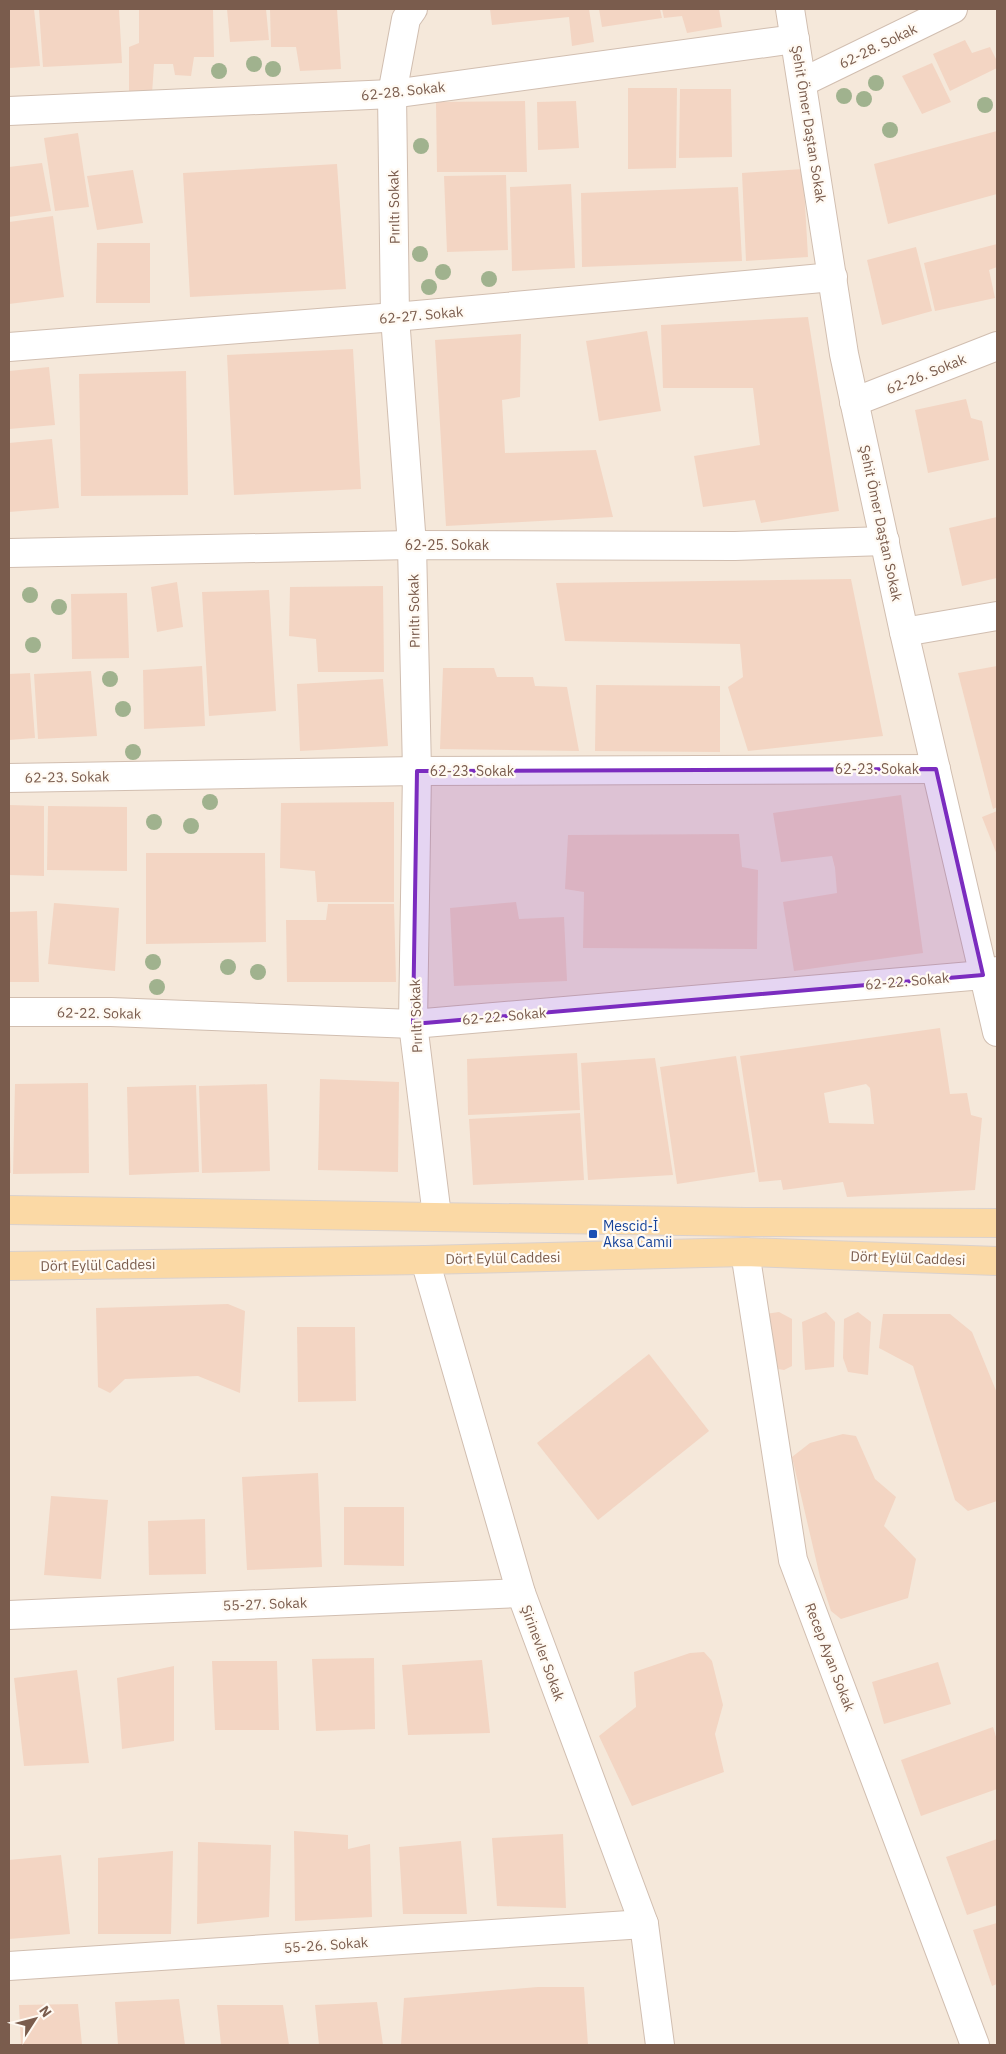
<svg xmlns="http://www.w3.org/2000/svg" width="1006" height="2054" viewBox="0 0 1006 2054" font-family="'IBM Plex Sans',sans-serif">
<rect width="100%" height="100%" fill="#fdf6ec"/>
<!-- residential -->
<rect fill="#f5e8da" x="9" y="9" width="988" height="2036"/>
<!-- building -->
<g fill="#f3d5c3" fill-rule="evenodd">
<polygon points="9,9 34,9 40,66 9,68"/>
<polygon points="39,9 119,9 122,63 43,67"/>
<polygon points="139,9 213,9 214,57 194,57 191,76 175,75 173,64 154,64 152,94 129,93 129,47 139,43"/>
<polygon points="227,9 266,9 269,40 230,42"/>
<polygon points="270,9 337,9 341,69 300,71 296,47 271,47"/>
<polygon points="490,9 589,9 594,42 572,46 569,17 492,25"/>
<polygon points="599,9 660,9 662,18 602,27"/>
<polygon points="662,9 719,9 722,27 687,33 682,16 664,18"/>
<polygon points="965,40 972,53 990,47 997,61 997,68 950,91 933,54"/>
<polygon points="932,63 951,102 922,114 902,76"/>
<polygon points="628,88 677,88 676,168 628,169"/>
<polygon points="680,89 731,89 732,157 679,158"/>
<polygon points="525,101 527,172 437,172 436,102"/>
<polygon points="576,101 579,148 538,150 537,102"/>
<polygon points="997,131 997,194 888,224 874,164"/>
<polygon points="78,133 89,207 55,211 44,138"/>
<polygon points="42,163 51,211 9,217 9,167"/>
<polygon points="337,164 346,289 190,297 183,173"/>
<polygon points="803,169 808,257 746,261 742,173"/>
<polygon points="133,170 143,223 97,230 87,176"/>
<polygon points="506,175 508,250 447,252 444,176"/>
<polygon points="571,184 575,268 512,271 510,187"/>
<polygon points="738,187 742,261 582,267 581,193"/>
<polygon points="53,216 64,297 9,304 9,222"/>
<polygon points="97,243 150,243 150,303 96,303"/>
<polygon points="997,244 997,267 989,270 995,298 935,311 924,263"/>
<polygon points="916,247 932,311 882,325 867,260"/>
<polygon points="808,317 839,511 761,523 755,500 703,507 694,456 760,445 753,388 663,388 661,325"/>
<polygon points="647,331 661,411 599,421 586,341"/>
<polygon points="521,334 520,397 502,400 505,453 596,450 613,517 446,526 435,340"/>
<polygon points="353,349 361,489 234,495 227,355"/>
<polygon points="49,367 55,425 9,429 9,371"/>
<polygon points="186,371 188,495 81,496 79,374"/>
<polygon points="966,399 971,418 982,421 989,460 928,473 915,410"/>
<polygon points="52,439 59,508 9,512 9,443"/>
<polygon points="997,517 997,578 962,586 949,528"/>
<polygon points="851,579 883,736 748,751 728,687 743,677 740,644 565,641 556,583"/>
<polygon points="177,582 183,627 157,632 151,587"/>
<polygon points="383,586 384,672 318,672 316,639 289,636 290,587"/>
<polygon points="269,590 276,711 209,716 202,592"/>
<polygon points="127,593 129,658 72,659 71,594"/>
<polygon points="202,666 205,726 144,729 143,670"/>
<polygon points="997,666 997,807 993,809 958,673"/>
<polygon points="443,668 494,668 497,677 533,677 535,686 567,687 579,751 440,749"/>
<polygon points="91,671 97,736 38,739 34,674"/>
<polygon points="30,673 35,738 9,740 9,674"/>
<polygon points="383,679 388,746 300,751 297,684"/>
<polygon points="596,685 720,686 720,752 595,751"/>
<polygon points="901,795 923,953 794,971 783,902 837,893 835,868 832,856 781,862 773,813"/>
<polygon points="394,802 394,902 317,902 315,871 280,868 281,803"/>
<polygon points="9,805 44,806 44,876 9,875"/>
<polygon points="48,806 127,807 127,871 47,870"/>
<polygon points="997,811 997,855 982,817"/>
<polygon points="739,834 742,867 758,870 757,949 583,948 584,892 565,889 568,835"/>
<polygon points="146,853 265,853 266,942 146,944"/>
<polygon points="516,902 519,919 564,917 567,981 454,986 450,908"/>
<polygon points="54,903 119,908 115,971 48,964"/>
<polygon points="328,904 394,904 396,982 287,982 286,920 326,920"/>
<polygon points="37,911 39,982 9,982 9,912"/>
<path d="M 940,1028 L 950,1094 L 967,1093 L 971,1115 L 982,1118 L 975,1190 L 847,1197 L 843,1182 L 783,1190 L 781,1180 L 759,1182 L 740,1056 ZM 866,1084 L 870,1088 L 874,1124 L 829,1123 L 824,1093 Z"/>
<polygon points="577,1053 580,1110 468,1115 467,1059"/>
<polygon points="736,1056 755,1172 677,1184 660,1067"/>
<polygon points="655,1058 673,1175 588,1180 581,1063"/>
<polygon points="320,1079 399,1082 398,1172 318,1170"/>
<polygon points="88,1083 89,1173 13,1174 15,1084"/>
<polygon points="267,1084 270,1171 202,1173 199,1086"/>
<polygon points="196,1085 199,1172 129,1175 127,1087"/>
<polygon points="580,1113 584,1180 473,1185 469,1119"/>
<polygon points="9,1143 10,1143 11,1173 9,1173"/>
<polygon points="228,1304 245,1311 240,1393 198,1376 125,1379 110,1393 98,1387 96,1308"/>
<polygon points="779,1312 792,1319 792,1366 784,1370 766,1367 765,1314"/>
<polygon points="826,1312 835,1322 834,1367 805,1370 802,1322"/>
<polygon points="858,1312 871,1322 868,1375 848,1372 843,1358 844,1319"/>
<polygon points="883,1314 950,1314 972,1332 997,1393 997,1501 968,1511 955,1500 913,1366 879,1348"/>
<polygon points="297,1327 355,1327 356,1401 298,1402"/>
<polygon points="649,1354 709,1431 598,1520 537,1443"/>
<polygon points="843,1434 856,1436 875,1479 896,1497 884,1526 916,1559 908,1598 841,1619 831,1611 820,1577 792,1457 810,1443"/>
<polygon points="318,1473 322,1567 247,1570 242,1477"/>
<polygon points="51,1496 108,1500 101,1579 44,1575"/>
<polygon points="344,1507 404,1507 404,1566 344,1565"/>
<polygon points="205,1519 206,1574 149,1575 148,1521"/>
<polygon points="704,1652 712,1661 723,1705 715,1734 724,1772 632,1806 599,1736 636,1707 634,1672 690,1653"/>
<polygon points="374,1658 375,1729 316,1731 312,1659"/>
<polygon points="482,1660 490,1733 408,1735 402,1665"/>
<polygon points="212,1661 277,1661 279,1730 215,1730"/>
<polygon points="938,1662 951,1704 884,1724 872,1682"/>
<polygon points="174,1666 174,1741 122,1749 117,1678"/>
<polygon points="77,1670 89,1763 24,1766 14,1678"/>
<polygon points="993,1727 997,1740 997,1789 921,1816 901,1760"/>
<polygon points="294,1831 348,1835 348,1849 370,1844 372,1917 295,1921"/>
<polygon points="563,1834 566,1908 497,1906 492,1838"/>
<polygon points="997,1839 997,1905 967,1915 946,1857"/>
<polygon points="461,1841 467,1914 403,1914 399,1847"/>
<polygon points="198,1842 271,1845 269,1917 197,1924"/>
<polygon points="173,1851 171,1934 98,1934 98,1858"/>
<polygon points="61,1855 70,1934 9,1939 9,1860"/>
<polygon points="997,1923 997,1984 992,1986 973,1930"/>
<polygon points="538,1987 584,1987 588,2045 401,2045 404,1998"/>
<polygon points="179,1999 185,2045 118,2045 115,2002"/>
<polygon points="377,2002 383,2045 319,2045 315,2005"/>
<polygon points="78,2004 82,2045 21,2045 19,2005"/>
<polygon points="217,2005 283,2005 289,2045 221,2045"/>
</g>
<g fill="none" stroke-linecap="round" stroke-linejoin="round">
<defs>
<g id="minor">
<polyline points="413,9 406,19 392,94 395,317 412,545 417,771 413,1024 437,1216"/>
<polyline points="790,9 844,354 904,632 997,1032"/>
<polyline points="803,82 953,9"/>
<polyline points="9,111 392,94 795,39"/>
<polyline points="9,347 395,317 833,277"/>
<polyline points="854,402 997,346"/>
<polyline points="9,553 412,545 735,546 885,541"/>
<polyline points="904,632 997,616"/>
<polyline points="9,778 417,771 936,769"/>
<polyline points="9,1012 111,1012 413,1024 983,975 997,971"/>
<polyline points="745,1252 793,1560 975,2045"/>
<polyline points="425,1260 521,1593 644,1924 660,2045"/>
<polyline points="9,1615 521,1593"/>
<polyline points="9,1966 644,1924"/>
</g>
<g id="primary">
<polyline points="9,1210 746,1222 997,1223"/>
<polyline points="9,1266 425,1260 745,1252 997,1261"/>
</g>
</defs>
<!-- minor casing -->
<use href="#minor" stroke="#d1beb0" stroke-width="30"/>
<!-- primary casing -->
<use href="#primary" stroke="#dad1cd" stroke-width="30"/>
<!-- minor -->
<use href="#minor" stroke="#fff" stroke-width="28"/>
<!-- primary -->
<use href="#primary" stroke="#fbd9a5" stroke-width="28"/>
</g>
<!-- trees -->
<g fill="#a0b28e">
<circle cx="254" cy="64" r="8"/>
<circle cx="273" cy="69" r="8"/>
<circle cx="219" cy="71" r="8"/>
<circle cx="876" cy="83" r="8"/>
<circle cx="844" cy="96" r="8"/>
<circle cx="864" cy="99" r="8"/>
<circle cx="985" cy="105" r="8"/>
<circle cx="890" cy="130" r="8"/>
<circle cx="421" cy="146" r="8"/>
<circle cx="420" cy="254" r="8"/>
<circle cx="443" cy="272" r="8"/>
<circle cx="489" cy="279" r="8"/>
<circle cx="429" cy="287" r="8"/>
<circle cx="30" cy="595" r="8"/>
<circle cx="59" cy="607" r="8"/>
<circle cx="33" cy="645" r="8"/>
<circle cx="110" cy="679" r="8"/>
<circle cx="123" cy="709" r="8"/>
<circle cx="133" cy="752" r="8"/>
<circle cx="210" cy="802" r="8"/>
<circle cx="154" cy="822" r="8"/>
<circle cx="191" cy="826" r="8"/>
<circle cx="153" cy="962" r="8"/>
<circle cx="228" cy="967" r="8"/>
<circle cx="258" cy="972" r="8"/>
<circle cx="157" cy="987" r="8"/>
</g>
<!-- marked area -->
<path fill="#7b2cbf" fill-opacity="0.2" stroke="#7b2cbf" stroke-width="4" stroke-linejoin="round" d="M 936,769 L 983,975 L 413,1024 L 417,771 Z"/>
<!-- markers -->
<rect fill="#1a4fb4" stroke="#fffaf3" stroke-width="2" x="588" y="1229" width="10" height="10" rx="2.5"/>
<g text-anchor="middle" stroke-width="4.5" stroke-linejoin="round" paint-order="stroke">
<!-- street labels -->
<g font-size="14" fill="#7a5c4d" stroke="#fffaf3">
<text transform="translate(878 46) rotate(-26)" y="5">62-28. Sokak</text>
<text transform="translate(403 91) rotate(-6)" y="5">62-28. Sokak</text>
<text transform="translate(809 124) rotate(81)" y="5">Şehit Ömer Daştan Sokak</text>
<text transform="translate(394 207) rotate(-91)" y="5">Pırıltı Sokak</text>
<text transform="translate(421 315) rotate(-5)" y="5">62-27. Sokak</text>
<text transform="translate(926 374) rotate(-22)" y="5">62-26. Sokak</text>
<text transform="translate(881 523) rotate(78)" y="5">Şehit Ömer Daştan Sokak</text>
<text x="447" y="550">62-25. Sokak</text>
<text transform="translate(414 611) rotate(-91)" y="5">Pırıltı Sokak</text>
<text x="877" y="774">62-23. Sokak</text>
<text x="472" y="776">62-23. Sokak</text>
<text transform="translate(67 777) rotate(-1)" y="5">62-23. Sokak</text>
<text transform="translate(907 981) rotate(-5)" y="5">62-22. Sokak</text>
<text transform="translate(99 1013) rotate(1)" y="5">62-22. Sokak</text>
<text transform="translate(416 1016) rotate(-92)" y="5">Pırıltı Sokak</text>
<text transform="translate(504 1016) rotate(-5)" y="5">62-22. Sokak</text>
<text transform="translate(503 1258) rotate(-1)" y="5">Dört Eylül Caddesi</text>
<text transform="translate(908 1258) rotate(2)" y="5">Dört Eylül Caddesi</text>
<text transform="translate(98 1265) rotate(-1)" y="5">Dört Eylül Caddesi</text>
<text transform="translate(265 1604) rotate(-2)" y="5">55-27. Sokak</text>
<text transform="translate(543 1653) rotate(70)" y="5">Şirinevler Sokak</text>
<text transform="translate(830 1657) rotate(69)" y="5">Recep Ayan Sokak</text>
<text transform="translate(326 1945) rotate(-4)" y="5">55-26. Sokak</text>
</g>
<!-- transit labels -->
<g font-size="14" fill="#164399" stroke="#fffaf3" text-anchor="start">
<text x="603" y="1231">Mescid-İ<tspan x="603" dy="16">Aksa Camii</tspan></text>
</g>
</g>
<!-- border -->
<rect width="1006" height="2054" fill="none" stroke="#7a5c4d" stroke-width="20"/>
<!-- north arrow -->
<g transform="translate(35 2019) rotate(54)" stroke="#fffaf3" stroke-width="4" paint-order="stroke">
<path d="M0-4L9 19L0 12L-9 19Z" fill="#7a5c4d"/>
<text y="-8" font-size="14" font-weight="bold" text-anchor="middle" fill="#7a5c4d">N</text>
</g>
</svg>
